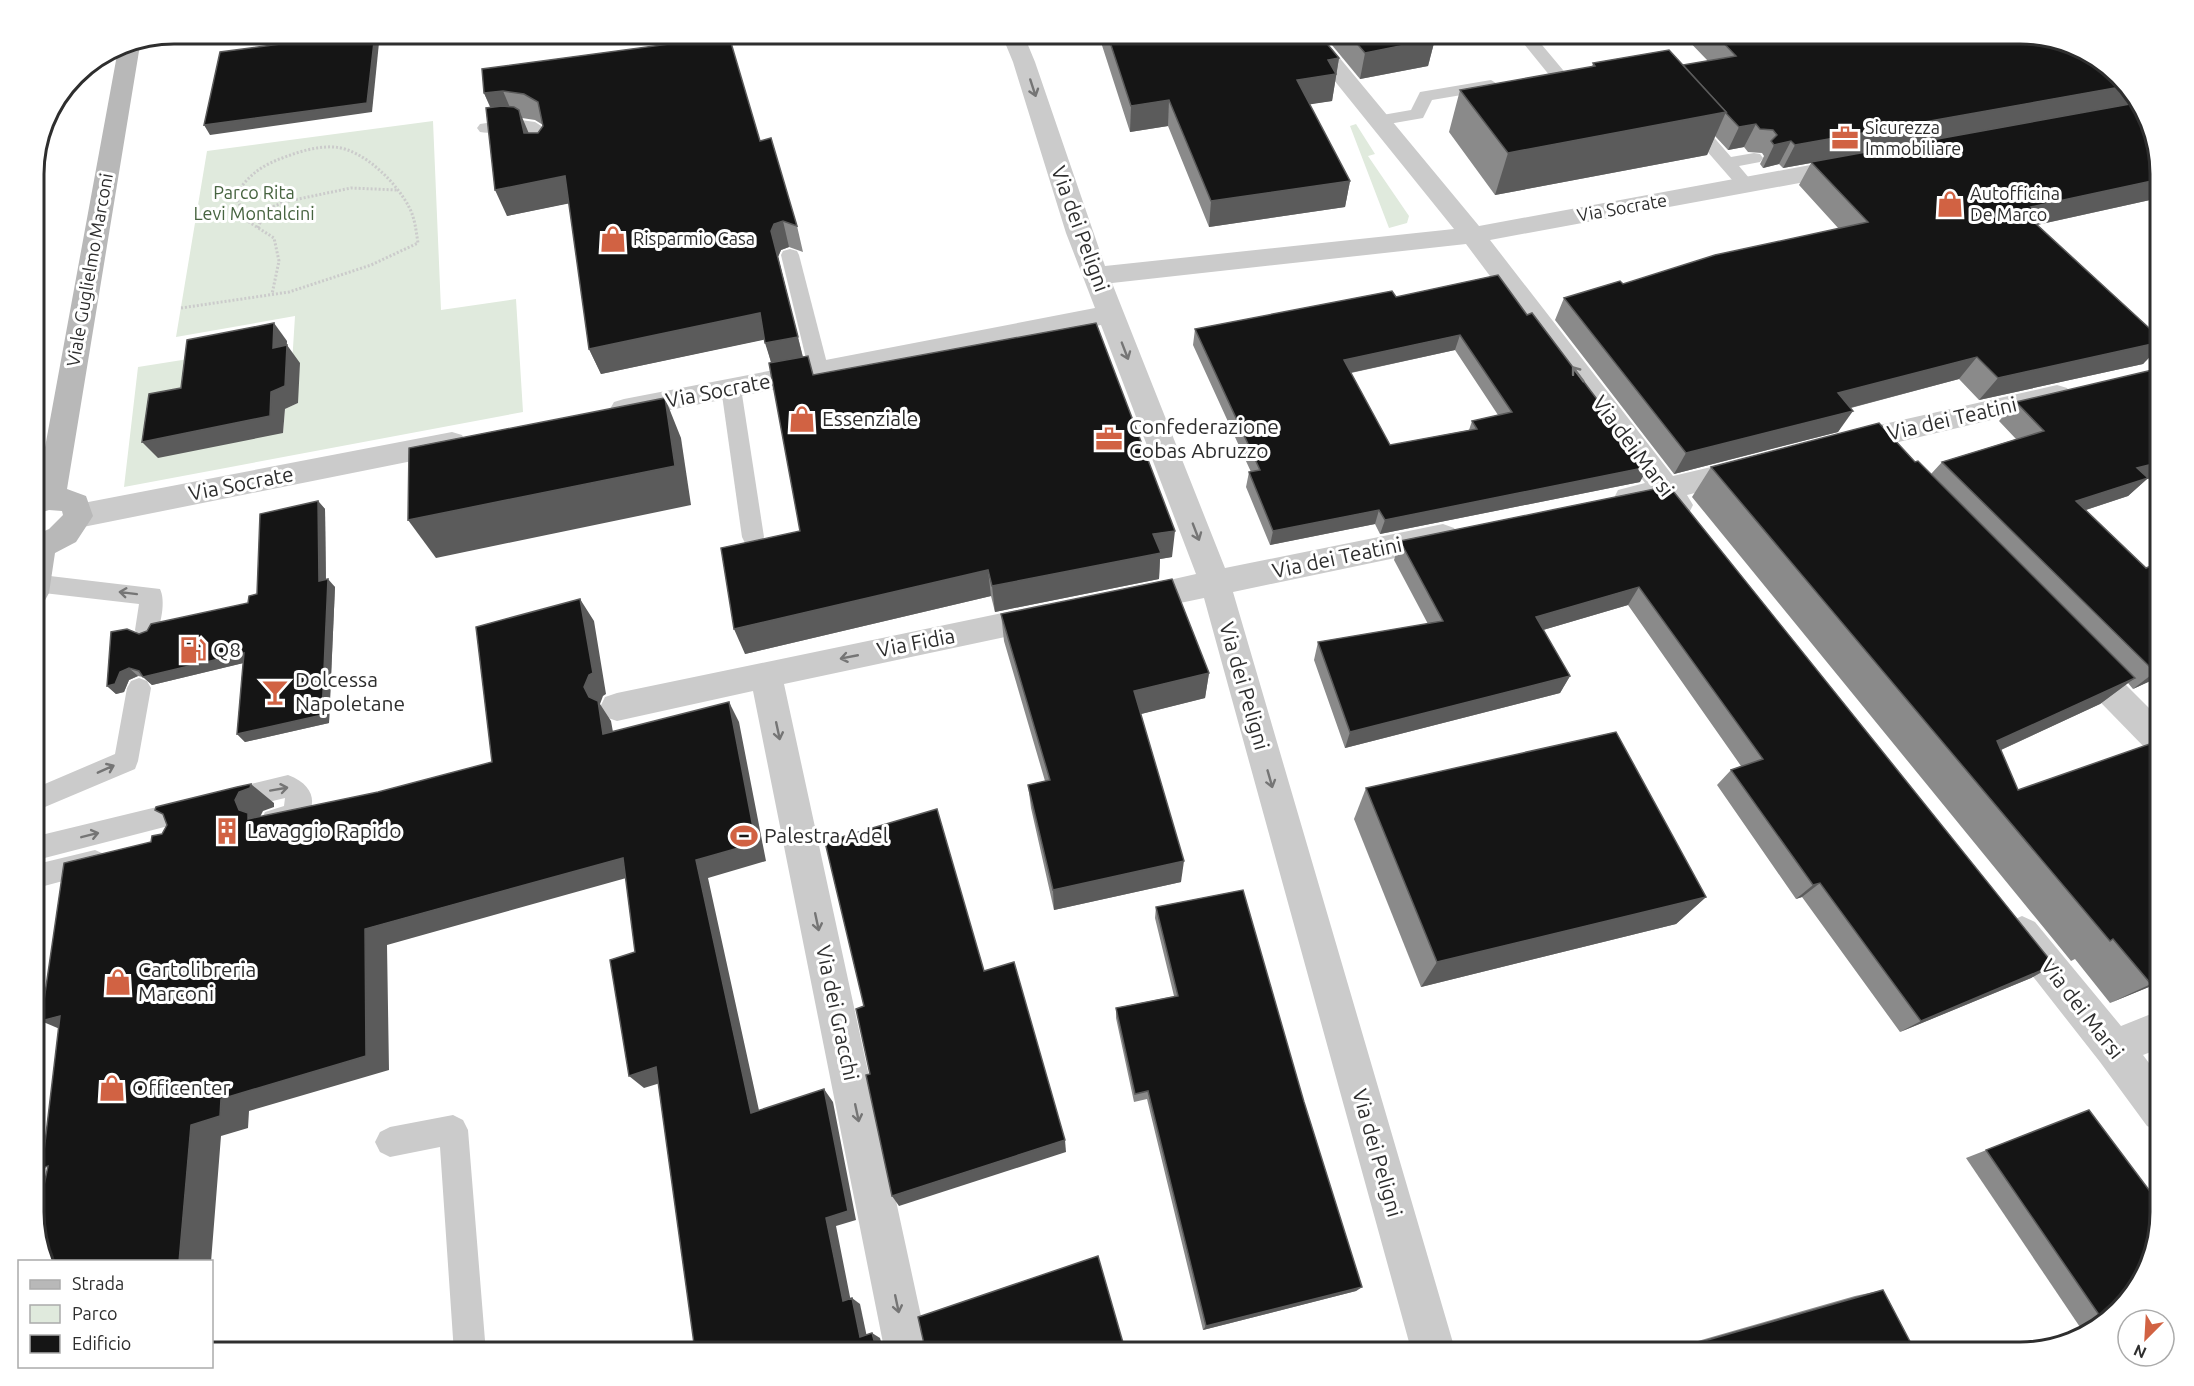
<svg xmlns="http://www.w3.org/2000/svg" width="2194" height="1386" viewBox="0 0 2194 1386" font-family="Ubuntu,sans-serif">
<rect width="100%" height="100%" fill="#fff"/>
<!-- green -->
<g fill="#e0eadd">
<polygon points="433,121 441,310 516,299 523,412 124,487 138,367 201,357 283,433 285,409 298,403 292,364 295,316 176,337 207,151"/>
<polygon points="1356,124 1375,154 1368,156 1409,216 1407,223 1389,228 1350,126"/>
</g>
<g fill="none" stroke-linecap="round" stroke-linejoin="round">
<!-- path -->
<g stroke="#cbcbcb" stroke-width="3" stroke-dasharray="2 2" stroke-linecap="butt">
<polyline points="258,228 265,210 284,202 351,188 397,190"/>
<path d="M 181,308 L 289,292 L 371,265 L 418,243 C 416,231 415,218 409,207 C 396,182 364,150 335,147 C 318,146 301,151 285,157 C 262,165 248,175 235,196 L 249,222 L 274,238 L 279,261 L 272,294"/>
</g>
<!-- service -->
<g fill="#cbcbcb" fill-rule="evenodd">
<polygon points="1515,33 1532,33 1573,82 1588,82 1590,86 1588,90 1569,93 1563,92"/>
<polygon points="1491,80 1499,85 1497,89 1432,100 1423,118 1377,126 1371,125 1368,121 1371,117 1411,110 1420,92"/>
<polygon points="1691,117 1697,118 1731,157 1754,153 1760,154 1763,158 1760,162 1739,166 1755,185 1752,189 1740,189 1685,126 1682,122 1685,118"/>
<path d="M 514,119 L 535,122 L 546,129 L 552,153 L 549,157 L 537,157 L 532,135 C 515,122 498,136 480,132 L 477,128 L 480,124 Z"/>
<polygon points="790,249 797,251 799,255 829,371 826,376 819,378 812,376 809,371 781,255 783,251"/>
<polygon points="731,381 738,383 741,388 764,537 761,543 753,546 745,543 742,537 721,388 724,383"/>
<path d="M 33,574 L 160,589 C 166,601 161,625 155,637 L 147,640 L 139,637 L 135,630 L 139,604 L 35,592 Z"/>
<polygon points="139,678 147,681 151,688 138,761 135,769 33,812 33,789 115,754 127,688 131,681"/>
<path d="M 288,775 C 337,793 302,842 265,828 L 261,820 L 265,812 L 284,806 L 285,798 L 231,811 L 222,808 L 218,800 L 222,792 L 231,789 Z"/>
<polygon points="194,798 203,801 207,809 203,817 33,861 33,837"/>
<polygon points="95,850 104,854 108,862 104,870 33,889 33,865"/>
<polygon points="453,1115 463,1120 468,1130 486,1353 454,1353 440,1147 390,1157 380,1152 375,1142 380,1132 390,1127"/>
</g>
<!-- minor -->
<g fill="#cbcbcb" fill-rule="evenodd">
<path d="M 1001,33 L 1023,33 L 1035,62 L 1105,266 L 1454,229 L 1296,33 L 1319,33 L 1479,226 L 1848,158 L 1857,161 L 1860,166 L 1857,171 L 1848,174 L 1490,240 L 1673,476 L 1745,459 L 1755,462 L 1760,470 L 1755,478 L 1687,495 L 1693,505 L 1689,513 C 1674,518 1668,514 1659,502 L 1629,509 L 1618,506 L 1614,498 L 1618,490 L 1645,483 L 1466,244 L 1112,283 L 1225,568 L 1443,524 L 1454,528 L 1458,536 L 1454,544 L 1443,548 L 1233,592 L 1456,1353 L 1412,1353 L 1204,598 L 1132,613 L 1121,609 L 1116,600 L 1121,591 L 1196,574 L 1101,325 L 624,419 L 614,416 L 610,409 L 614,402 L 624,399 L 1095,308 L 1066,233 L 1013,62 Z"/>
<polygon points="2057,385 2067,388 2071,395 2067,402 1844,455 1834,452 1830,444 1834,436 1844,433"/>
<polygon points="452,432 462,435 466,443 462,451 78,528 67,524 63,516 67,508 78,504"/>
<polygon points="1046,604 1057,608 1062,617 1057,626 784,684 929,1353 885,1353 753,691 617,721 605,717 600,707 605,697 617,693"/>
<polygon points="2082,648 2093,652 2161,720 2161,757 2149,752 2071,672 2066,662 2071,652"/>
<polygon points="2022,916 2035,922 2121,1026 2161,1010 2161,1048 2143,1055 2161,1079 2161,1132 2147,1126 2100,1062 2009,946 2003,934 2009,922"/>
</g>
<!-- secondary -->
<polygon fill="#b8b8b8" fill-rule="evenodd" points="141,39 67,489 86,496 93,516 76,542 55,553 49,593 44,602 33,606 33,536 49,529 63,515 62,511 49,510 33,515 33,492 37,491 119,44"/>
</g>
<!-- wall -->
<g fill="#8a8a8a" fill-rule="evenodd">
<polygon points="1098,33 1318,33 1339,58 1332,101 1309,104 1350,181 1345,207 1209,227 1168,126 1130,132"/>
<polygon points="1322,33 1429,33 1435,39 1428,66 1360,79"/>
<polygon points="1681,33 1782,33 1790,41 2161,173 2161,209 2160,209 2150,200 2037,225 2161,339 2161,345 2143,364 1979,400 1959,379 1851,408 1838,432 1674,474 1555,320 1564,298 1623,284 1839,229 1799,185 1811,163 1783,168 1779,164 1763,168 1760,164 1764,156 1762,153 1748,152 1744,147 1728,150 1715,136 1707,155 1495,195 1449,132 1460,90 1592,67 1593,63 1683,65 1708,61"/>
<path d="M 482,69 L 760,141 L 797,226 L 803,252 L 789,247 L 781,250 L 778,257 L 803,357 L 813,375 L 1172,557 L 1160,559 L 1159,579 L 995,612 L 991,596 L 745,654 L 800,531 L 771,363 L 765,339 L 601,374 L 589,349 L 569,203 L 507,216 L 490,107 L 484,93 ZM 522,118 L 535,120 L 543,125 L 543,126 L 538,133 L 528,133 Z"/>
<path d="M 1498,275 L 1640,482 L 1380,534 L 1375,524 L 1270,545 L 1246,487 L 1249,472 L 1251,472 L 1193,345 L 1195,329 L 1396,297 ZM 1455,350 L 1498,415 L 1472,421 L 1469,430 L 1390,445 L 1351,373 Z"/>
<polygon points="2016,402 2147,479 2128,496 2086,510 2161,676 2133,689 2128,683 2100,704 2001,750 2018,790 2161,982 2110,1003 2075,959 2071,961 1692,497 1711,467 1915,462 1931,474 1942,462 2016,439 1999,421"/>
<polygon points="1669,486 2054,965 2031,978 1900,1032 1802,897 1796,899 1717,785 1731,770 1741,766 1628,605 1543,630 1570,676 1560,693 1345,748 1314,660 1318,642 1428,624 1394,560 1400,541"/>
<polygon points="318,501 325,509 326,580 335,587 329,723 245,742 237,734 243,663 152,685 143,677 138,676 129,680 124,692 116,694 107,686 139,634 248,603 257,594"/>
<polygon points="1001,614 1209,673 1205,698 1141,714 1181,882 1054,910 1031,808 1028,785 1045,781 1004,641"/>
<polygon points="1366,788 1706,897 1676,924 1421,987 1354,819"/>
<polygon points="1156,907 1304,1102 1362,1287 1356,1291 1203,1330 1147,1099 1134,1102 1116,1018 1116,1008 1174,996 1155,918"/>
<polygon points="2089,1110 2138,1290 2091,1334 2086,1336 1966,1158"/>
<polygon points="1883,1290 1916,1353 1656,1353 1855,1296"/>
</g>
<!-- shaded-wall -->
<g fill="#5b5b5b">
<polygon points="375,33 380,33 372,112 210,135 204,125"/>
<polygon points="836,33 884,33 837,40"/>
<polygon points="1435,39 1428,66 1360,79 1365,53"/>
<polygon points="1339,58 1332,101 1293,107 1297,80 1328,60"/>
<polygon points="2126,86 2142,103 1783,168 1795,145"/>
<polygon points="503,91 514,117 496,119 484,93"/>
<polygon points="1169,100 1168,126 1130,132 1131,106"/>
<polygon points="519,110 530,136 524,133"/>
<polygon points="1726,112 1707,155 1495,195 1508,153"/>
<polygon points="1756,124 1744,147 1728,150 1739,127"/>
<polygon points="1791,141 1779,164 1763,168 1774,145"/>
<polygon points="565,176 576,202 507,216 495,190"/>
<polygon points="2161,179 2161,186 2150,200 2019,229 2023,212 2031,207"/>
<polygon points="1350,181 1345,207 1209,227 1211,201"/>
<polygon points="783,221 789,247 781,250 778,257 804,362 773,368 765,343 771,231 774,224"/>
<polygon points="33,227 41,236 33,271"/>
<polygon points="760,313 767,339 601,374 589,349"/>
<polygon points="274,323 287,341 286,365 273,348"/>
<polygon points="1460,335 1455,350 1340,375 1344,360"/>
<polygon points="2161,342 2161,345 2143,364 1979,400 1998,378"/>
<polygon points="287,345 300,363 298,403 285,409 283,433 158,458 142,442 271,392"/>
<polygon points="1977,357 1959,379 1823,415 1838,393"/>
<polygon points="665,398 681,438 691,505 436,558 408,520"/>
<polygon points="1853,411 1838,432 1674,474 1686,453"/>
<polygon points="2161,462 2161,475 2147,479 2128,496 2058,519 2076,501 2137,468"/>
<polygon points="1648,467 1640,482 1380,534 1385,520"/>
<polygon points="318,501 325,509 326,589 319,581"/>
<polygon points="1379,510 1375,524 1270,545 1273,531"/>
<polygon points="1175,531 1172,557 1160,559 1159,579 995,612 992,586 1153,534"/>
<polygon points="988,570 991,596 745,654 734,629"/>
<polygon points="328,579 335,587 329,723 245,742 237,734"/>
<polygon points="1639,587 1628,605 1526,635 1536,617"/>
<polygon points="580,599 594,621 606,694 603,696 600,704 611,721 617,754 603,734 589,697 584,687"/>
<polygon points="244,653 252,661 152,685 143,677"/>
<polygon points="129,668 138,676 129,680 124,692 116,694 107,686 120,672"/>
<polygon points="2161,670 2161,676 2133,689 2155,672"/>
<polygon points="1209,673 1205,698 1133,716 1134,691"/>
<polygon points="1570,676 1560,693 1345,748 1350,732"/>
<polygon points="2135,678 2100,704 1966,766 1997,741"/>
<polygon points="729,702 739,722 766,861 708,878 762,1124 751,1113 696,860"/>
<polygon points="251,784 274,803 274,807 263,811 259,819 272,837 239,810 235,800 239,792"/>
<polygon points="623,858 637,875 387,945 389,1070 249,1111 248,1128 221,1136 211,1262 179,1262 191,1125 221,1099 365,929"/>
<polygon points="1184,861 1181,882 1054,910 1053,890"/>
<polygon points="1820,883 1802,897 1796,899 1813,885"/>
<polygon points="1706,897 1676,924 1421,987 1437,962"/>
<polygon points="2054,965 2031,978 1900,1032 1921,1021"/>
<polygon points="2161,980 2161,982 2110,1003 2151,984"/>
<polygon points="60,1016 74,1035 41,1021"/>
<polygon points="656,1067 670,1080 644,1088 629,1076"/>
<polygon points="824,1089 833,1102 856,1220 836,1226 852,1307 843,1301 826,1218"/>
<polygon points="1065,1140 1066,1152 899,1206 892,1196"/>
<polygon points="1362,1287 1356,1291 1203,1330 1206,1326"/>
<polygon points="852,1298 860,1304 868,1342 860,1337"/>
<polygon points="872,1333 880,1338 884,1353 877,1351"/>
</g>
<!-- building -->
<g fill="#151515" stroke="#5b5b5b" stroke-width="1.5" fill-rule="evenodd">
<polygon points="311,33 375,33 367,103 204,125 220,52 310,40"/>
<polygon points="1107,33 1318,33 1339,58 1328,60 1336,74 1297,80 1350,181 1211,201 1169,100 1131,106"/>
<polygon points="1348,33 1429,33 1435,39 1365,53"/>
<polygon points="1714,33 1782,33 1790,41 1839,33 2021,33 2098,56 2126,86 1795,145 1791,141 1774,145 1771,141 1777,135 1773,130 1760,129 1756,124 1739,127 1725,112 1726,112 1683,65 1736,56"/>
<polygon points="729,36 760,141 771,138 797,226 783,221 774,224 771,231 798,337 765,343 760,313 589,349 565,176 495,190 486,108 502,106 514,107 519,110 524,133 538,133 543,126 538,102 524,94 503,91 484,93 482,69"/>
<polygon points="1669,50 1726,112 1508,153 1460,90 1595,66 1593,63"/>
<polygon points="2141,102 2142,104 2161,173 2161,179 2031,207 2033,209 2023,212 2161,339 2161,342 1998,378 1977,357 1838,393 1853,411 1686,453 1564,298 1620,281 1623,284 1715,255 1868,222 1811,162"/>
<path d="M 1498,275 L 1527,315 L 1532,313 L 1648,467 L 1385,520 L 1379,510 L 1273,531 L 1249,472 L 1260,470 L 1195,329 L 1392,291 L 1396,297 ZM 1460,335 L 1512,412 L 1472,421 L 1477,429 L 1390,445 L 1344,360 Z"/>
<polygon points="274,323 273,348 287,345 285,386 271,392 270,416 142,442 149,394 181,388 187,340"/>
<polygon points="1096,323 1175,531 1153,534 1161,553 992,586 988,570 734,629 721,548 800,531 769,363 808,356 813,375"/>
<polygon points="2161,368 2161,462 2137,468 2148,478 2076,501 2146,568 2161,562 2161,670 2155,672 1942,462 2044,431 2016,402"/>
<polygon points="665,398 675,466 408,520 409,448"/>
<polygon points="1879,423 1915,462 1918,461 2135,678 1997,741 2018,790 2161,740 2161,980 2151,984 2113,939 2110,941 1711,467"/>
<polygon points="1669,486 2054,965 1921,1021 1820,883 1813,885 1731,770 1763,759 1639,587 1536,617 1570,676 1350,732 1318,642 1443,621 1400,541"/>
<polygon points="318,501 319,581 328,579 322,715 237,734 244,653 143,677 139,671 129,668 120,672 115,684 107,686 111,632 127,629 139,634 147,631 151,624 248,603 249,596 257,594 260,514"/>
<polygon points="1172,579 1209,673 1134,691 1184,861 1053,890 1028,785 1050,780 1001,614"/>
<polygon points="580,599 593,673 589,675 584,687 589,697 598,701 603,734 729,702 756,843 696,860 751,1113 824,1089 848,1211 826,1218 843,1301 852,1298 860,1337 872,1333 877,1351 923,1351 925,1348 918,1317 1098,1256 1126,1353 690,1353 695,1351 656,1067 629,1076 610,960 635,952 623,858 365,929 366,1056 221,1099 220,1116 191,1125 179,1262 45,1262 35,1228 48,1166 42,1168 60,1016 41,1021 64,863 151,842 152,836 162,834 167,825 163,814 155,810 156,807 237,787 251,784 250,788 239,792 235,800 239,810 248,813 248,819 378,792 492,762 476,627"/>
<polygon points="1616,732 1706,897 1437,962 1366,788"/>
<polygon points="937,809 984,971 1014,962 1065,1140 892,1196 866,1075 870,1074 856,1009 864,1006 825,842"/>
<polygon points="1243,890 1304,1102 1362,1287 1206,1326 1148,1091 1135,1094 1116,1008 1178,996 1156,907"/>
<polygon points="2089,1110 2161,1206 2161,1213 2138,1290 2104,1322 1986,1150"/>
<polygon points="1883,1290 1916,1353 1662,1353"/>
</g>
<!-- one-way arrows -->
<defs><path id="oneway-shaft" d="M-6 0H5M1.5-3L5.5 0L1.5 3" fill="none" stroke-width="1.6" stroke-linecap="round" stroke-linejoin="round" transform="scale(1.5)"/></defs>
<g stroke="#757575">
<use href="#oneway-shaft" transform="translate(1033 88) rotate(72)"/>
<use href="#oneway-shaft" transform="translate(1125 351) rotate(69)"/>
<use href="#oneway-shaft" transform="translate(1578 374) rotate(-127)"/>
<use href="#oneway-shaft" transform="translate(1196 532) rotate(69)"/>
<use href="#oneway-shaft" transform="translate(128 593) rotate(-173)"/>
<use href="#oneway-shaft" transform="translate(849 657) rotate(169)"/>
<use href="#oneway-shaft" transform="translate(778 731) rotate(78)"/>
<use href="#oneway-shaft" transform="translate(106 769) rotate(-24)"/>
<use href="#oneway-shaft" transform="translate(1270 779) rotate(74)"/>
<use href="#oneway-shaft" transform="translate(279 789) rotate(-10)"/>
<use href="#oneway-shaft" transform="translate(90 835) rotate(-14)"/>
<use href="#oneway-shaft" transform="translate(817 922) rotate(78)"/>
<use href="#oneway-shaft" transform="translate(857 1113) rotate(78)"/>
<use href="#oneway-shaft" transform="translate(897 1304) rotate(78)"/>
</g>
<!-- icons -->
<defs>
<symbol id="office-bare" viewBox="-9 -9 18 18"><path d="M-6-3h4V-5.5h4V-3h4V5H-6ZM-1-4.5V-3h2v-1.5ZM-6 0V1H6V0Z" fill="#d16243" stroke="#fff" stroke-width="2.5" paint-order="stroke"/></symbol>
<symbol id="shop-bare" viewBox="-9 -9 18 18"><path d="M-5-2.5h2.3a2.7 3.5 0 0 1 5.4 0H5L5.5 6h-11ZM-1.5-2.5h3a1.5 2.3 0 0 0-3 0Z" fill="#d16243" stroke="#fff" stroke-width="2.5" paint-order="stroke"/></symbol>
<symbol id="fuel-bare" viewBox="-9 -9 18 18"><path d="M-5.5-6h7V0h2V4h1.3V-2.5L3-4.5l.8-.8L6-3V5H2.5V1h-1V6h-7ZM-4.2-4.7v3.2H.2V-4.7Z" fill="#d16243" stroke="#fff" stroke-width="2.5" paint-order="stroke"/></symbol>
<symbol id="bar-bare" viewBox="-9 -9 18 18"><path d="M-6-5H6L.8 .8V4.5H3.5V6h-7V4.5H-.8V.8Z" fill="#d16243" stroke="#fff" stroke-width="2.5" paint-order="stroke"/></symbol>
<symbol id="building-bare" viewBox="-9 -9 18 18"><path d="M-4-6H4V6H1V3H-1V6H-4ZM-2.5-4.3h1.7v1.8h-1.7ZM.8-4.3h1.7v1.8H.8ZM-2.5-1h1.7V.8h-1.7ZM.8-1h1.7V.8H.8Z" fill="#d16243" stroke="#fff" stroke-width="2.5" paint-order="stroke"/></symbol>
<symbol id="stadium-bare" viewBox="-9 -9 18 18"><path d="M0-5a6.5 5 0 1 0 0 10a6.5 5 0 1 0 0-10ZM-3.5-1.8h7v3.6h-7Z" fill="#d16243" stroke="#fff" stroke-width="2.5" paint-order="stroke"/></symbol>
</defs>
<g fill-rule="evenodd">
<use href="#office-bare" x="1826" y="119" width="38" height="38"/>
<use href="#shop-bare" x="1931" y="185" width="38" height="38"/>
<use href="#shop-bare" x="594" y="220" width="38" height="38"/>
<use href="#shop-bare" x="783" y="400" width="38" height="38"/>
<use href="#office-bare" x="1090" y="420" width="38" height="38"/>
<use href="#fuel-bare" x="174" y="631" width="38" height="38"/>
<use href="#bar-bare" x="256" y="673" width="38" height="38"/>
<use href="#building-bare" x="208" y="812" width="38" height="38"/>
<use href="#stadium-bare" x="725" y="817" width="38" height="38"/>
<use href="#shop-bare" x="99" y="963" width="38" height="38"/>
<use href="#shop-bare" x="93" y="1069" width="38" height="38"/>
</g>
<g text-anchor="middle" stroke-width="6" stroke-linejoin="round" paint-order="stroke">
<!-- far-poi labels -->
<g font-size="18" fill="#2e2e2e" stroke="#fff" text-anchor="start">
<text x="1865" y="134">Sicurezza<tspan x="1865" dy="21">Immobiliare</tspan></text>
<text x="1970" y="200">Autofficina<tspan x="1970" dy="21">De Marco</tspan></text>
<text x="633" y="245">Risparmio Casa</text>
</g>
<!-- far-park labels -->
<g font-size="18" fill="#476440" stroke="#fff">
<text x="254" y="199">Parco Rita<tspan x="254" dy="21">Levi Montalcini</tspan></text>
</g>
<!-- far-street labels -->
<g font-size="18" fill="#2e2e2e" stroke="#fff">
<text transform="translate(1622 208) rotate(-10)" y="6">Via Socrate</text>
<text transform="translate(90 270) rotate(-80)" y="6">Viale Guglielmo Marconi</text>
</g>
<!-- street labels -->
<g font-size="21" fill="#2e2e2e" stroke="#fff">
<text transform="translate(1080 229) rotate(70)" y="7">Via dei Peligni</text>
<text transform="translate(718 391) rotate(-11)" y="7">Via Socrate</text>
<text transform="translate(1952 419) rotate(-13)" y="7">Via dei Teatini</text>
<text transform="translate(1633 446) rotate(53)" y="7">Via dei Marsi</text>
<text transform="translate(241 484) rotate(-11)" y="7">Via Socrate</text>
<text transform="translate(1337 558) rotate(-12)" y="7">Via dei Teatini</text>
<text transform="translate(916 643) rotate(-11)" y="7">Via Fidia</text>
<text transform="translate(1244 686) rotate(74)" y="7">Via dei Peligni</text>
<text transform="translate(2082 1009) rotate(52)" y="7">Via dei Marsi</text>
<text transform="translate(837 1013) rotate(78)" y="7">Via dei Gracchi</text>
<text transform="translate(1377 1153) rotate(74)" y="7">Via dei Peligni</text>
</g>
<!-- poi labels -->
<g font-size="21" fill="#2e2e2e" stroke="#fff" text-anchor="start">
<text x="822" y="426">Essenziale</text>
<text x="1129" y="434">Confederazione<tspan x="1129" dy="24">Cobas Abruzzo</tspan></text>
<text x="213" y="657">Q8</text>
<text x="295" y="687">Dolcessa<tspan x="295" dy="24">Napoletane</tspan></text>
<text x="247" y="838">Lavaggio Rapido</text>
<text x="764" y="843">Palestra Adel</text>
<text x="138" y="977">Cartolibreria<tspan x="138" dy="24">Marconi</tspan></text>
<text x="132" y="1095">Officenter</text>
</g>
</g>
<!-- crop -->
<path d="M0 0H2194V1386H0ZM174 44H2020A130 130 0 0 1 2150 174V1212A130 130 0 0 1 2020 1342H174A130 130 0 0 1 44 1212V174A130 130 0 0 1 174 44Z" fill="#fff" fill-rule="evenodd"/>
<path fill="none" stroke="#2e2e2e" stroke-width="3" d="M174 44H2020A130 130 0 0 1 2150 174V1212A130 130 0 0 1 2020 1342H174A130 130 0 0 1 44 1212V174A130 130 0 0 1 174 44Z"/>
<!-- legend -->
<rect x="18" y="1260" width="195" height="108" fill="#ffffff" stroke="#ababab" stroke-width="1.5"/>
<rect x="30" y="1280" width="30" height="9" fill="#b8b8b8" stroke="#ababab" stroke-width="1.5"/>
<text x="72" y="1290" font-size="18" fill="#2e2e2e">Strada</text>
<rect x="30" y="1305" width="30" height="18" fill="#e0eadd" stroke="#ababab" stroke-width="1.5"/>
<text x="72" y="1320" font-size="18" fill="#2e2e2e">Parco</text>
<rect x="30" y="1335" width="30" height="18" fill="#151515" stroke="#ababab" stroke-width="1.5"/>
<text x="72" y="1350" font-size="18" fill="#2e2e2e">Edificio</text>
<!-- north arrow -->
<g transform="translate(2146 1338) rotate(204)"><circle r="28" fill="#ffffff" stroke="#ababab" stroke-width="1.5"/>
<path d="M0-4.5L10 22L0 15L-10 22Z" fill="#d16243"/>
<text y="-9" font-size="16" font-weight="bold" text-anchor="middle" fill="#2e2e2e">N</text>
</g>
</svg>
